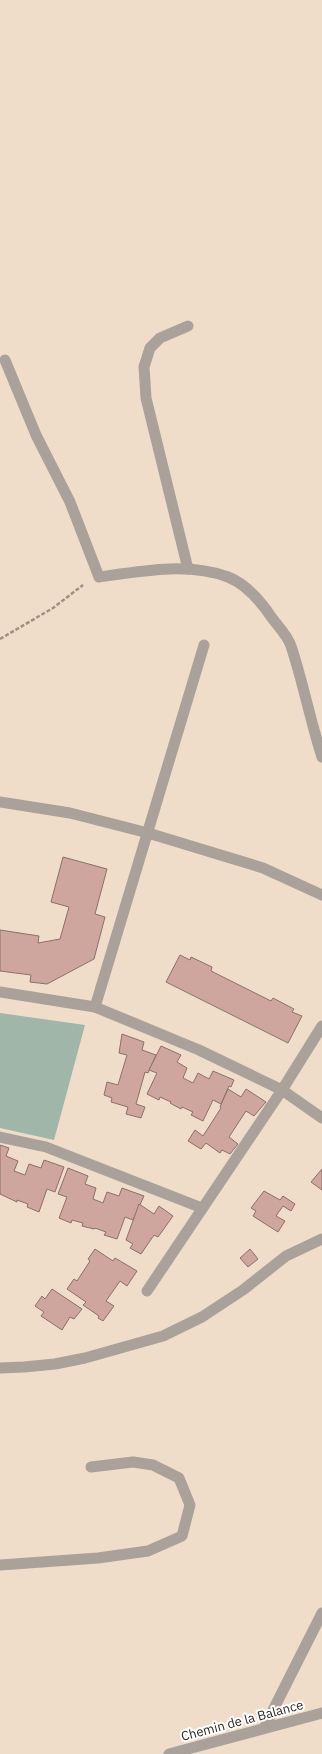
<svg xmlns="http://www.w3.org/2000/svg" width="322" height="1754" viewBox="0 0 322 1754" font-family="'IBM Plex Sans',sans-serif">
<rect width="100%" height="100%" fill="#efddc9"/>
<!-- green -->
<polygon fill="#9fb6a8" points="0,1013 85,1025 54,1140 0,1128"/>
<!-- building -->
<g fill="#cfa69d" stroke="#8a706b">
<polygon points="63,857 107,869 95,914 105,917 94,959 47,984 30,982 31,975 0,971 0,930 39,936 38,943 60,939 69,907 51,902"/>
<polygon points="180,955 190,960 191,957 212,967 211,971 271,1001 273,998 294,1009 292,1012 302,1016 288,1043 166,982"/>
<polygon points="122,1034 144,1042 142,1050 156,1055 148,1073 145,1072 136,1104 145,1107 141,1118 126,1114 128,1107 111,1102 112,1098 104,1095 107,1082 118,1085 127,1055 119,1053"/>
<polygon points="161,1046 181,1055 177,1062 187,1068 183,1078 193,1083 198,1073 209,1079 213,1071 234,1080 231,1087 229,1086 221,1104 213,1100 203,1121 191,1115 193,1112 182,1107 181,1109 170,1103 171,1102 160,1097 159,1100 147,1094 157,1073 149,1070"/>
<polygon points="228,1089 241,1097 246,1089 266,1102 254,1116 246,1111 229,1137 238,1144 230,1154 222,1150 220,1153 206,1143 201,1149 188,1141 195,1130 203,1136 221,1108 220,1107"/>
<polygon points="0,1145 9,1148 6,1156 18,1161 14,1171 25,1175 29,1164 41,1168 44,1160 64,1167 55,1192 47,1189 39,1212 27,1207 28,1204 17,1200 17,1202 0,1194"/>
<polygon points="68,1168 88,1176 85,1184 96,1188 93,1199 103,1203 107,1192 119,1196 122,1188 144,1196 133,1220 125,1217 117,1239 104,1235 106,1232 95,1228 94,1229 82,1226 83,1223 72,1220 71,1223 59,1218 67,1197 58,1194"/>
<polygon points="322,1169 322,1190 311,1182"/>
<polygon points="264,1191 280,1200 283,1196 295,1204 291,1211 283,1206 276,1216 285,1221 278,1232 253,1216 256,1211 251,1208"/>
<polygon points="139,1204 154,1214 159,1206 173,1216 158,1237 154,1235 141,1254 130,1248 133,1244 126,1240"/>
<polygon points="95,1249 113,1261 115,1258 137,1271 127,1286 120,1281 106,1301 114,1306 103,1321 98,1318 99,1316 83,1305 86,1302 67,1289 74,1279 77,1281 90,1261 88,1259"/>
<polygon points="250,1249 258,1259 248,1267 240,1258"/>
<polygon points="52,1289 82,1309 74,1319 70,1317 62,1330 41,1316 44,1312 35,1306 42,1296 45,1299"/>
</g>
<g fill="none" stroke-linecap="round" stroke-linejoin="round">
<!-- path -->
<polyline stroke="#9d9082" stroke-width="2.5" stroke-dasharray="4 2" stroke-linecap="butt" points="0,639 53,608 83,585"/>
<!-- service -->
<g stroke="#aaa19a" stroke-width="11">
<polyline points="188,326 160,338 150,348 144,367 146,398 188,569"/>
<polyline points="0,1368 24,1367 55,1364 85,1358 163,1336 202,1317 243,1290 286,1256 322,1239"/>
<polyline points="264,1728 322,1613"/>
</g>
<!-- minor -->
<g stroke="#aaa19a" stroke-width="11">
<path d="M 5,360 L 36,435 L 70,502 L 99,577 C 141,571 188,562 228,577 C 246,584 262,603 272,618 C 278,626 288,636 291,646 C 303,682 310,720 322,757"/>
<polyline points="0,802 70,813 148,833 263,868 322,895"/>
<polyline points="0,992 95,1007 199,1050 282,1090 322,1118"/>
<polyline points="95,1007 204,645"/>
<polyline points="0,1137 46,1147 202,1208"/>
<polyline points="147,1291 282,1090 322,1026"/>
<polyline points="0,1565 98,1558 148,1551 182,1536 190,1505 179,1478 153,1465 133,1462 91,1467"/>
<polyline points="169,1754 322,1713"/>
</g>
</g>
<g text-anchor="middle" stroke-width="4" stroke-linejoin="round" paint-order="stroke">
<!-- street labels -->
<g font-size="13" fill="#2f2921" stroke="#fff">
<text transform="translate(242 1720) rotate(-15)" y="5">Chemin de la Balance</text>
</g>
</g>
</svg>
